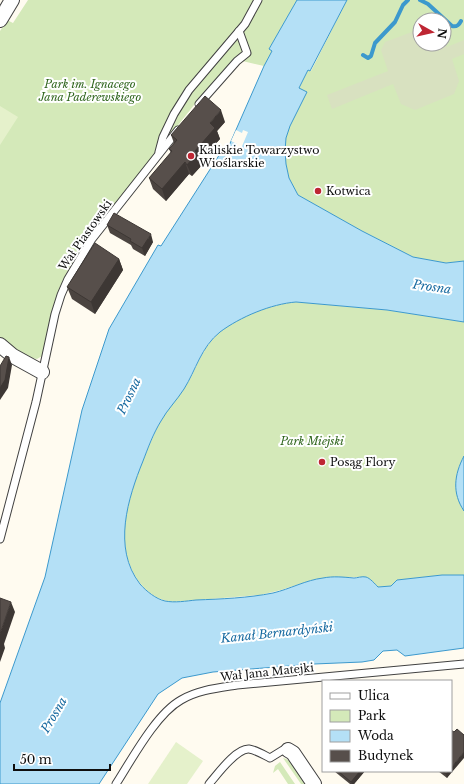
<svg xmlns="http://www.w3.org/2000/svg" width="464" height="784" viewBox="0 0 464 784" font-family="'Libre Baskerville',serif">
<rect width="100%" height="100%" fill="#fffbf0"/>
<!-- green -->
<g fill="#d4e9b9" fill-rule="evenodd">
<path d="M 28,0 L 297,0 L 269,49 L 272,51 L 264,66 L 234,59 L 194,105 L 90,237 C 81,249 72,262 65,276 C 52,301 48,330 42,356 L 37,359 L 26,357 L 0,339 L 0,31 L 7,20 L 13,23 Z"/>
<path d="M 347,0 L 464,0 L 464,261 L 446,263 L 413,257 L 362,231 L 298,195 L 289,178 L 286,164 L 285,151 L 286,138 L 299,88 L 308,70 L 311,71 ZM 420,20 L 444,20 L 444,44 L 420,44 Z"/>
<path d="M 296,302 L 387,310 L 464,322 L 464,575 L 442,575 L 397,580 L 391,586 L 378,587 L 366,577 L 331,577 L 312,580 L 281,590 L 260,595 L 174,602 C 158,601 146,592 137,579 C 113,542 129,497 143,460 C 149,447 154,433 161,421 C 167,410 176,400 184,389 C 197,370 200,350 219,333 C 237,317 272,304 296,302 Z"/>
<path d="M 283,758 C 293,759 300,776 306,784 L 301,784 Z"/>
<polygon points="280,762 295,784 288,784 278,769 273,773 275,766"/>
</g>
<!-- cemetery -->
<polygon fill="#d8e1c0" points="420,29 420,44 444,44 444,40 447,47 464,40 464,54 452,59 459,81 454,94 415,110 401,104 393,84 332,109 327,95 388,71 381,50 385,42"/>
<!-- pitch -->
<g fill="#e5f1cb">
<polygon points="0,106 18,117 0,145"/>
<polygon points="176,742 203,761 187,784 148,784"/>
</g>
<!-- water -->
<g fill="#b4e0f6" stroke="#3c99cd">
<path d="M 297,0 L 347,0 L 310,71 L 308,70 L 299,88 L 307,92 L 290,126 L 286,138 L 285,151 L 286,164 L 289,178 L 298,195 L 362,231 L 413,257 L 446,263 L 464,261 L 464,322 L 387,310 L 296,302 C 271,304 240,317 220,332 C 201,347 196,370 184,389 C 177,400 167,410 161,421 C 153,434 148,448 143,461 C 128,498 112,548 140,584 C 146,591 156,599 165,601 C 175,603 186,601 196,600 C 221,599 248,598 273,593 C 290,589 306,580 323,578 C 333,576 343,577 354,578 C 357,578 362,576 366,577 C 370,578 375,584 378,587 L 391,586 L 397,580 L 442,575 L 464,575 L 464,648 L 405,656 L 397,650 L 383,651 L 374,660 L 362,662 L 314,664 L 213,672 L 182,678 L 158,694 L 99,784 L 0,784 L 0,703 L 45,577 L 82,410 L 109,329 L 158,245 L 161,246 L 225,146 L 228,148 L 264,66 L 272,51 L 269,49 Z"/>
<path d="M 464,456 L 464,511 C 452,493 454,475 464,456 Z"/>
</g>
<!-- pier -->
<polygon fill="#fffbf0" points="236,130 242,133 243,130 248,132 240,151 235,149 237,144 231,141"/>
<g fill="none" stroke-linecap="round" stroke-linejoin="round">
<!-- stream -->
<g stroke="#3c99cd" stroke-width="4">
<path d="M 420,0 L 428,4 L 452,26 C 457,27 459,25 461,21"/>
<polyline points="363,55 368,58 371,56 375,43 395,22 403,5 408,0"/>
</g>
<defs>
<g id="lane">
<polyline points="199,104 237,61 247,53 239,31"/>
<polyline points="159,152 163,137 174,114 189,90 245,24 258,0"/>
<polyline points="0,539 36,402 55,314 61,295 68,279 92,239 178,130"/>
<path d="M 116,784 C 132,759 156,714 181,700 C 198,690 218,688 237,685 L 464,664"/>
<path d="M 209,784 C 217,775 236,748 249,749 C 256,750 264,755 270,758 L 283,750 L 288,750"/>
</g>
<g id="street">
<polyline points="0,20 12,0"/>
<polyline points="0,345 13,356 42,372"/>
<polyline points="288,750 293,753 314,784"/>
</g>
</defs>
<!-- lane casing -->
<use href="#lane" stroke="#414141" stroke-width="9"/>
<!-- street casing -->
<use href="#street" stroke="#414141" stroke-width="16"/>
<!-- lane -->
<use href="#lane" stroke="#fff" stroke-width="7"/>
<!-- street -->
<use href="#street" stroke="#fff" stroke-width="14"/>
</g>
<!-- wall -->
<g fill="#4b4440">
<polygon points="225,122 217,131 220,139 200,161 202,165 192,176 189,174 166,201 153,189 149,178 171,153 169,149 174,143 171,135"/>
<polygon points="107,225 153,242 145,256 133,249 131,245 110,233"/>
<polygon points="119,259 123,270 95,314 72,299 67,287"/>
<polygon points="334,771 365,771 354,784 350,784"/>
<polygon points="438,771 451,771 447,778"/>
</g>
<!-- shaded-wall -->
<g fill="#3d3734">
<polygon points="221,110 225,122 217,131 220,139 200,161 202,165 192,176 187,165 210,123"/>
<polygon points="185,162 189,174 166,201 162,189"/>
<polygon points="151,234 153,242 145,256 142,248"/>
<polygon points="119,259 123,270 95,314 91,302"/>
<polygon points="9,357 12,365 8,388 0,400 0,388"/>
<polygon points="11,602 15,612 4,644 5,648 0,662 0,634"/>
<polygon points="464,752 464,758 447,778 446,774 449,771 451,771 451,768"/>
<polygon points="360,771 365,771 354,784 352,784 351,782"/>
</g>
<!-- building -->
<g fill="#574f4b" stroke="#3d3734">
<polygon points="205,96 221,110 210,123 215,128 195,151 197,153 187,165 185,162 162,189 149,178 172,151 169,149 177,140 171,135"/>
<polygon points="114,213 151,234 142,248 130,241 131,239 107,225"/>
<polygon points="95,243 119,259 91,302 67,287"/>
<polygon points="6,356 9,357 5,380 0,388 0,366"/>
<polygon points="0,598 11,602 0,634"/>
<polygon points="457,729 464,735 464,752 451,768 451,730 454,732"/>
<polygon points="338,771 360,771 351,782"/>
<polygon points="442,771 449,771 446,774"/>
</g>
<!-- markers -->
<g fill="#be2633" stroke="#fff" stroke-width="1.5">
<circle cx="191" cy="156" r="4"/>
<circle cx="318" cy="191" r="4"/>
<circle cx="322" cy="462" r="4"/>
</g>
<g text-anchor="middle" stroke-width="4" stroke-linejoin="round" paint-order="stroke">
<!-- park labels -->
<g font-size="11" font-style="italic" fill="#30661e" stroke="#fff">
<text x="90" y="88">Park im. Ignacego<tspan x="90" dy="13">Jana Paderewskiego</tspan></text>
<text x="312" y="445">Park Miejski</text>
</g>
<!-- poi labels -->
<g font-size="11" fill="#0e0e0e" stroke="#fff" text-anchor="start">
<text x="199" y="154">Kaliskie Towarzystwo<tspan x="199" dy="13">Wioślarskie</tspan></text>
<text x="326" y="195">Kotwica</text>
<text x="330" y="466">Posąg Flory</text>
</g>
<!-- street labels -->
<g font-size="11" fill="#0e0e0e" stroke="#fff">
<text transform="translate(85 235) rotate(-55)" y="4">Wał Piastowski</text>
<text transform="translate(267 672) rotate(-6)" y="4">Wał Jana Matejki</text>
</g>
<!-- water labels -->
<g font-size="12" font-style="italic" fill="#176aa0" stroke="#fff">
<text transform="translate(432 287) rotate(8)" y="4">Prosna</text>
<text transform="translate(129 396) rotate(-64)" y="4">Prosna</text>
<text transform="translate(277 633) rotate(-6)" y="4">Kanał Bernardyński</text>
<text transform="translate(54 715) rotate(-60)" y="4">Prosna</text>
</g>
</g>
<!-- legend -->
<rect x="322" y="680" width="130" height="92" fill="#ffffff" stroke="#9f9f9f"/>
<rect x="330" y="693" width="20" height="6" fill="#ffffff" stroke="#9f9f9f"/>
<text x="358" y="700" font-size="12" fill="#0e0e0e">Ulica</text>
<rect x="330" y="710" width="20" height="12" fill="#d4e9b9" stroke="#9f9f9f"/>
<text x="358" y="720" font-size="12" fill="#0e0e0e">Park</text>
<rect x="330" y="730" width="20" height="12" fill="#b4e0f6" stroke="#9f9f9f"/>
<text x="358" y="740" font-size="12" fill="#0e0e0e">Woda</text>
<rect x="330" y="750" width="20" height="12" fill="#574f4b" stroke="#9f9f9f"/>
<text x="358" y="760" font-size="12" fill="#0e0e0e">Budynek</text>
<!-- north arrow -->
<g transform="translate(432 32) rotate(98)"><circle r="19" fill="#ffffff" stroke="#9f9f9f"/>
<path d="M0-3L7 15L0 10L-7 15Z" fill="#be2633"/>
<text y="-6" font-size="11" font-weight="bold" text-anchor="middle" fill="#0e0e0e">N</text>
</g>
<!-- scale -->
<path d="M14 764v6h96v-6" fill="none" stroke="#0e0e0e" stroke-width="2"/>
<text x="20" y="764" font-size="12" fill="#0e0e0e" stroke="#ffffff" stroke-width="3" paint-order="stroke">50 m</text>
</svg>
